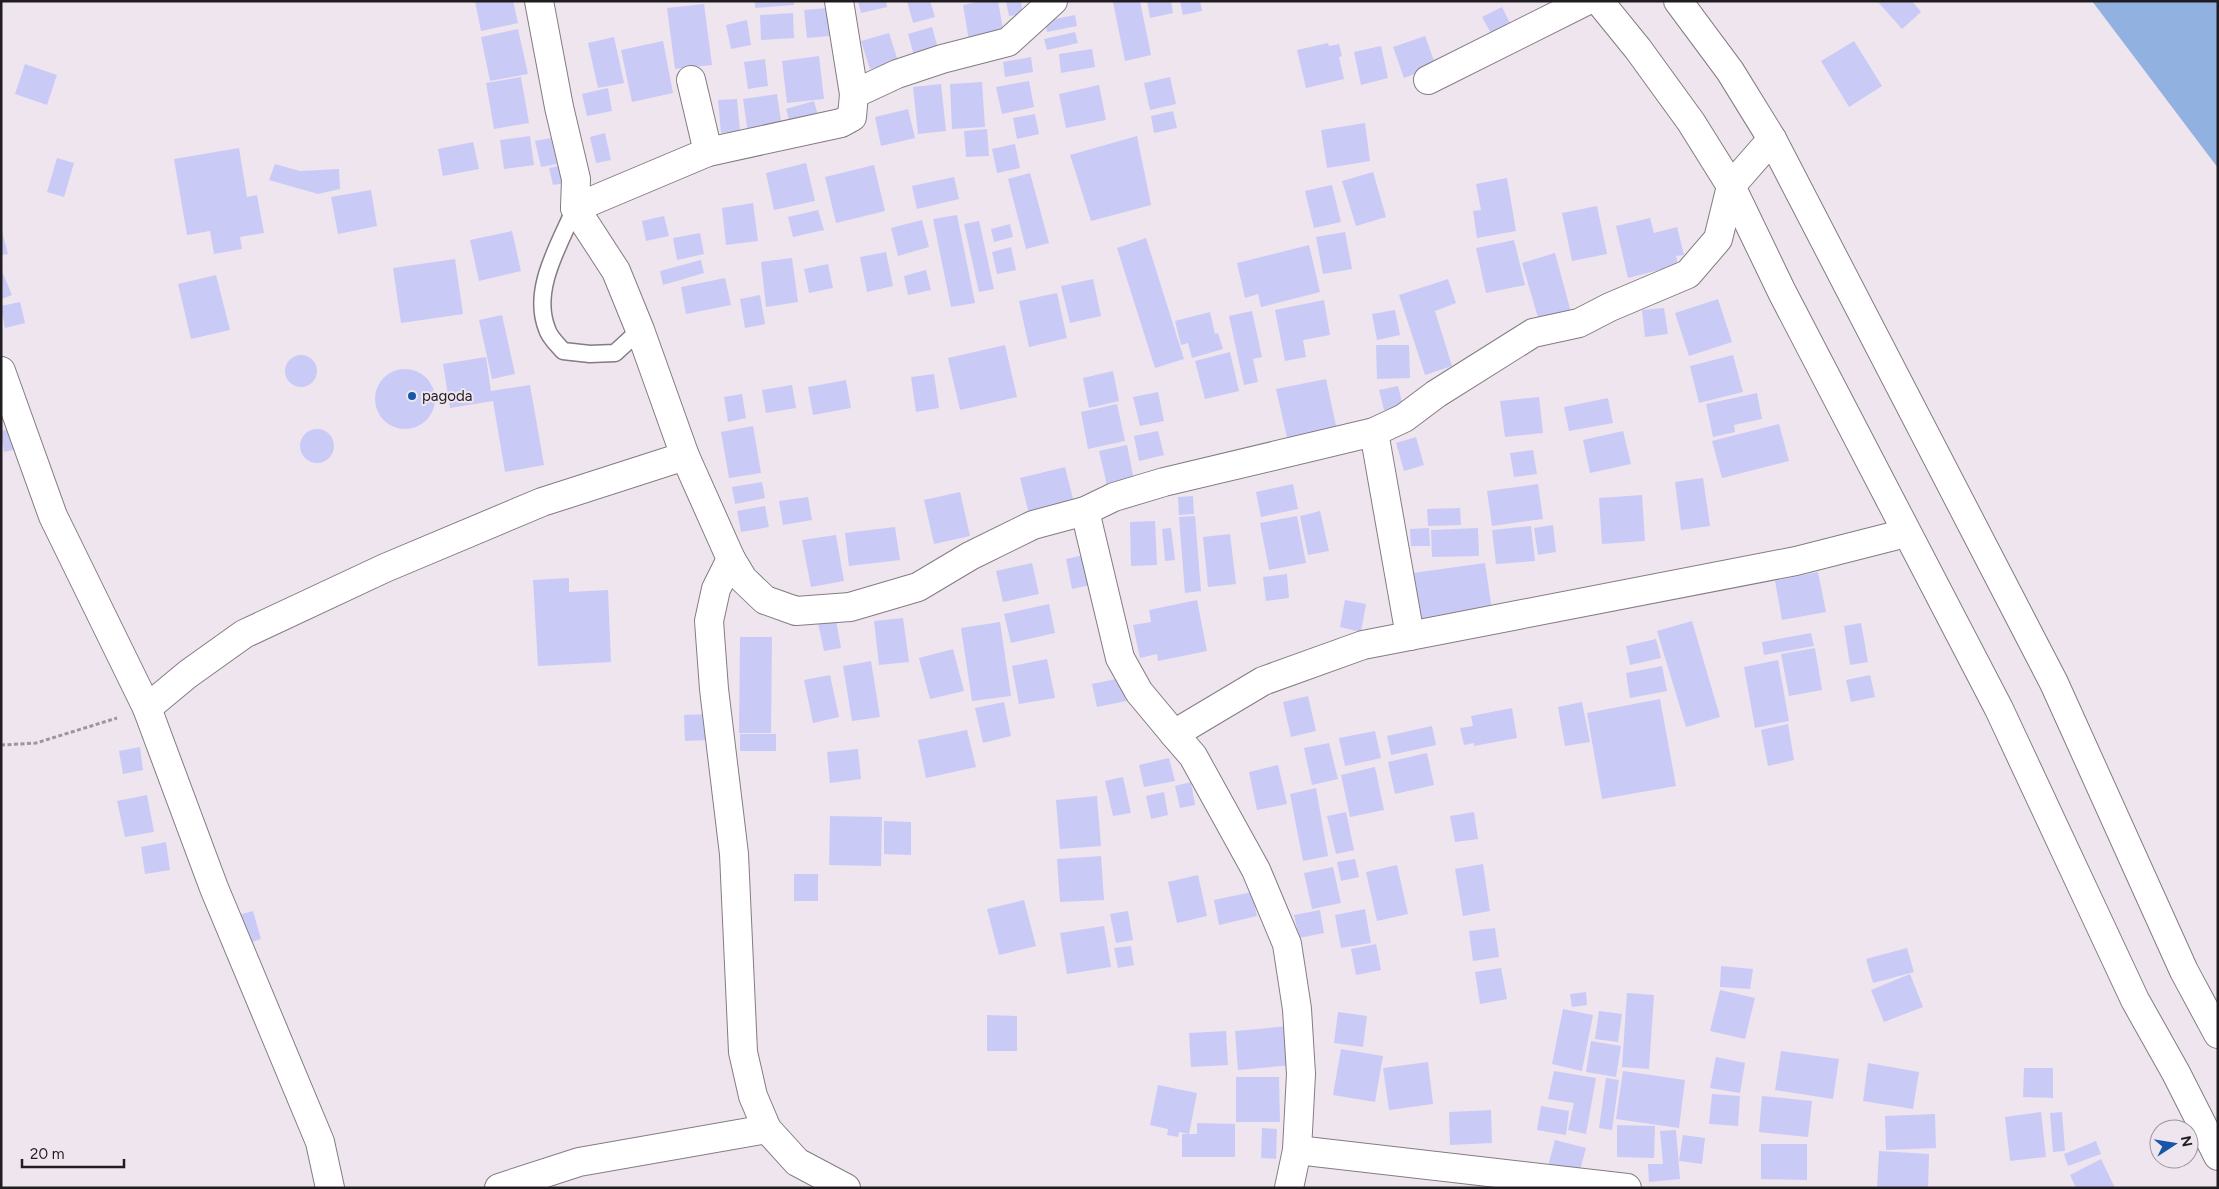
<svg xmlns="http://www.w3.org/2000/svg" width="2219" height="1189" viewBox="0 0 2219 1189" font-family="Figtree,sans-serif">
<rect width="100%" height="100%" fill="#efe5ee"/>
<!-- water -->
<polygon fill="#91b2e1" points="2092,1 2218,1 2218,168"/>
<!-- building -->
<g fill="#cacaf7">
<polygon points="475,1 513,1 518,23 481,31"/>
<polygon points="755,1 794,1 794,5 755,8"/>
<polygon points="858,1 886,1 887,7 861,13"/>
<polygon points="907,1 930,1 935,17 913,23"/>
<polygon points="982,1 998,1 1004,35 969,41 963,5"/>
<polygon points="1006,1 1021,1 1023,14 1009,16"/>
<polygon points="1140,1 1151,55 1125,61 1113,2"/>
<polygon points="1147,1 1171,1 1173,13 1150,18"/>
<polygon points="1180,1 1200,1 1202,11 1183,15"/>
<polygon points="1880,1 1912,1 1921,12 1902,29 1879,3"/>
<polygon points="704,4 712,65 675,69 667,8"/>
<polygon points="1502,7 1512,27 1493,37 1482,17"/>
<polygon points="828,8 830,36 807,38 804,10"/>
<polygon points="793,13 794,38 761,40 760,15"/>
<polygon points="1075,15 1077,26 1047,32 1045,21"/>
<polygon points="747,20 751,45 731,49 726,25"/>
<polygon points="932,27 939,52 915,59 908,34"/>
<polygon points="518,29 528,74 490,81 481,37"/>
<polygon points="1075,32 1078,43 1047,50 1044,39"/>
<polygon points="889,33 898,61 870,69 861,41"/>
<polygon points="1425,36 1436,66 1404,78 1393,47"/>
<polygon points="614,37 624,83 598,88 588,43"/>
<polygon points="663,41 673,93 632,102 621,50"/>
<polygon points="1854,41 1882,86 1849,107 1821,61"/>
<polygon points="1328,43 1329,46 1339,44 1342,56 1339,57 1344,79 1306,88 1297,50"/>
<polygon points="1381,46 1388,78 1361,85 1354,52"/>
<polygon points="1092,49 1095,67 1061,73 1059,54"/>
<polygon points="819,56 824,99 787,103 782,61"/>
<polygon points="1031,57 1033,72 1005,77 1003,62"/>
<polygon points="765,59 768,86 748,89 744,62"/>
<polygon points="25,64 57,75 47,105 15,94"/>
<polygon points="521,77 529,123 494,129 486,83"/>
<polygon points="1170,77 1176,104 1150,110 1144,83"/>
<polygon points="1029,81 1034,107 1002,114 996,87"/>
<polygon points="982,82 985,127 952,129 950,84"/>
<polygon points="941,84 946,131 918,134 913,87"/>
<polygon points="1099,85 1106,120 1066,128 1059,94"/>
<polygon points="608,88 612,111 587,116 582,94"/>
<polygon points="777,94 782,128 748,133 743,99"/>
<polygon points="737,99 740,131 721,133 718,100"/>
<polygon points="814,101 820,123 792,131 786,109"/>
<polygon points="908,109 915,138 881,146 875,117"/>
<polygon points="1173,111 1177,128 1154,133 1151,116"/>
<polygon points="1035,114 1039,134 1017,139 1013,118"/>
<polygon points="1365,123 1370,161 1327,168 1321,130"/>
<polygon points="987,129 989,156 966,157 964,131"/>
<polygon points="605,133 611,160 596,163 590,137"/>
<polygon points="530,136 534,165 504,169 500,140"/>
<polygon points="1137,136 1151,205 1091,221 1070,155"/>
<polygon points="551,138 557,164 541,167 535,141"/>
<polygon points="473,142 479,169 443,176 438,149"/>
<polygon points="1015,144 1020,168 997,173 992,149"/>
<polygon points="239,148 247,197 257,195 264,233 240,237 242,249 214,254 210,231 187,235 174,159"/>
<polygon points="57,158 74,163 64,197 47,192"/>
<polygon points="806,163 815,201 774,210 766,173"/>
<polygon points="275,164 300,171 339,169 340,189 318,194 269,180"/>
<polygon points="568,164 572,182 553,185 549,168"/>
<polygon points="874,165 885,211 836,223 825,177"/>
<polygon points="1373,172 1386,217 1356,226 1342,181"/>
<polygon points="1030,173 1049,243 1026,249 1008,179"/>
<polygon points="954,177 959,199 917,209 912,186"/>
<polygon points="1507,178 1516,231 1477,238 1473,211 1481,210 1476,184"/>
<polygon points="1332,185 1341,222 1314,228 1305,191"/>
<polygon points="371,190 377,226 338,234 331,197"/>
<polygon points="753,203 758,241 726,245 722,208"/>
<polygon points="1597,206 1607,254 1572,261 1562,213"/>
<polygon points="818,210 824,230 793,237 788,217"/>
<polygon points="957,215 975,303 951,307 933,219"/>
<polygon points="664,216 669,236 646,241 642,221"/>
<polygon points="1650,218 1654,233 1677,227 1684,255 1676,256 1678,265 1628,278 1616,226"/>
<polygon points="922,220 929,247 898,256 891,228"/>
<polygon points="979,221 994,289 979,292 964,224"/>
<polygon points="1010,224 1013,237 994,242 991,229"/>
<polygon points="1,228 8,254 1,255"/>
<polygon points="512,231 521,271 479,281 470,240"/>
<polygon points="1345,232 1352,269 1323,274 1316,237"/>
<polygon points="700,233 704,254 677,260 673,238"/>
<polygon points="1146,238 1184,359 1155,368 1117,248"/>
<polygon points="1514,240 1525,285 1486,293 1476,248"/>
<polygon points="1309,245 1320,292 1261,307 1258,294 1245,298 1237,263"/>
<polygon points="1011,247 1016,270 997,274 992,252"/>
<polygon points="886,252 893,286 867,292 860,257"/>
<polygon points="1555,253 1571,312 1539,321 1522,263"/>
<polygon points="792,258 798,302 766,307 761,262"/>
<polygon points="455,259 463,314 401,323 393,268"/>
<polygon points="701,260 704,273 663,285 660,271"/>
<polygon points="828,264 833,288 809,293 804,269"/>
<polygon points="1,269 12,295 1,299"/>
<polygon points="926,270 931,290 908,295 904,276"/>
<polygon points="216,275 230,330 191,339 178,284"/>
<polygon points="725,278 731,305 686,314 681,287"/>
<polygon points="1093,279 1101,316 1070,323 1061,286"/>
<polygon points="1448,279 1456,303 1435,311 1452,366 1425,375 1399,295"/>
<polygon points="1057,293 1067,338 1029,347 1019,301"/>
<polygon points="760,295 765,324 745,328 740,299"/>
<polygon points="1718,299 1732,342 1689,356 1675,313"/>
<polygon points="1324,300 1330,335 1303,340 1306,357 1285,361 1275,310"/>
<polygon points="20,302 25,323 5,328 1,306"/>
<polygon points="1664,308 1668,334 1645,337 1642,310"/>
<polygon points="1395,310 1400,335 1377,340 1372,314"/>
<polygon points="1252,311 1262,357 1253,359 1258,382 1244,385 1229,316"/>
<polygon points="1210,312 1215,334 1218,333 1223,349 1192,358 1188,343 1181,345 1175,321"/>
<polygon points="502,315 515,374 492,379 479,320"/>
<polygon points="1005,345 1017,397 960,410 948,358"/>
<polygon points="1376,345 1409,345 1410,378 1377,379"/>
<polygon points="1230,352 1239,391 1205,399 1195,361"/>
<polygon points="1733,355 1743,392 1699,403 1690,366"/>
<circle cx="301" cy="371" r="16"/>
<polygon points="486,357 491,391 530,385 544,465 505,472 493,401 450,408 443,364"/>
<circle cx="405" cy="399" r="30"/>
<polygon points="1113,371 1119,401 1089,408 1083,378"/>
<polygon points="934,374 939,408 916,412 911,377"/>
<polygon points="1326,379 1338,435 1289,446 1276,389"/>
<polygon points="846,380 851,408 813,415 808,387"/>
<polygon points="792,385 796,408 766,413 762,390"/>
<polygon points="1398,386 1403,406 1384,410 1379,390"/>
<polygon points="1158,392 1164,421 1140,426 1133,397"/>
<polygon points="1757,393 1762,419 1734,425 1735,432 1713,437 1706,404"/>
<polygon points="742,394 746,418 728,422 724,397"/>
<polygon points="1539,397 1543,433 1505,437 1500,401"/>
<polygon points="1608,398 1613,423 1569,431 1564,407"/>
<polygon points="1117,404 1125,441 1088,449 1081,412"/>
<polygon points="1779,424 1789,461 1722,478 1712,441"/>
<polygon points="753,426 761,473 729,478 721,432"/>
<polygon points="17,427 22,448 4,452 1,431"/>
<circle cx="317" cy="446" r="17"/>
<polygon points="1158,431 1164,455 1139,461 1134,436"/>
<polygon points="1623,431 1631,464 1590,473 1583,440"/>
<polygon points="1416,437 1424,465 1404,471 1396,443"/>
<polygon points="1127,445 1134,480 1107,485 1099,451"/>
<polygon points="1533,450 1537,474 1514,477 1510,453"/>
<polygon points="1065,467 1074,503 1029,514 1020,478"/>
<polygon points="1703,478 1710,526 1681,530 1675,482"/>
<polygon points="762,482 765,498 735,504 732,487"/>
<polygon points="1293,484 1298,509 1261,517 1256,492"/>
<polygon points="1538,484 1543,519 1492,526 1487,491"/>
<polygon points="960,492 970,536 934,544 924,500"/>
<polygon points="1642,495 1645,541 1602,544 1599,498"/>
<polygon points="1193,496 1194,514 1179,515 1178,497"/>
<polygon points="808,497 812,520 783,525 779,501"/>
<polygon points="765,506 769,527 741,532 737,511"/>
<polygon points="1460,508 1461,525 1428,526 1427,509"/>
<polygon points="1320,511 1329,551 1308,555 1300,516"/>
<polygon points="1195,516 1201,591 1185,593 1179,517"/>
<polygon points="1297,516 1306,563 1269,570 1260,523"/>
<polygon points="1155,521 1157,565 1131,566 1130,522"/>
<polygon points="1553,525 1556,552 1538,555 1534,528"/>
<polygon points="1531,526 1535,561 1496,564 1492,530"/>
<polygon points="895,527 900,560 849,566 845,533"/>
<polygon points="1171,528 1175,560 1165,561 1162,529"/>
<polygon points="1429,528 1430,546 1411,546 1410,529"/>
<polygon points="1478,528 1479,556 1432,557 1431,530"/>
<polygon points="1230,534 1236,584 1208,587 1203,537"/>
<polygon points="836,535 844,581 811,587 802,540"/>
<polygon points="1084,555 1091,585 1072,589 1066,559"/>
<polygon points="1032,563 1039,594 1003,602 996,571"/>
<polygon points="1485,563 1493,617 1420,627 1413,573"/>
<polygon points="1818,572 1826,612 1782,620 1775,581"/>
<polygon points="1287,574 1289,598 1266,601 1263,577"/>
<polygon points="569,578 569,592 608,590 611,662 538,666 533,580"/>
<polygon points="1197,600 1207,651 1158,661 1157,654 1140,658 1133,625 1151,622 1149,610"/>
<polygon points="1345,600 1366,604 1361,632 1340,627"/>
<polygon points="1049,604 1055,633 1011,643 1004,614"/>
<polygon points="903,618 909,662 879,665 874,621"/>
<polygon points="836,620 841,648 824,651 818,623"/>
<polygon points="1692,621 1720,717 1686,727 1657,631"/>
<polygon points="1000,622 1011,696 972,701 961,628"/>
<polygon points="1861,623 1868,662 1850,665 1844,626"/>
<polygon points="1811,633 1814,646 1764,655 1762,642"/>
<polygon points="740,637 772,637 771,733 739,733"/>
<polygon points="1656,639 1661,658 1630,665 1626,646"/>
<polygon points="1815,648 1822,690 1789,696 1781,654"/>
<polygon points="953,649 964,691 930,699 919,658"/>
<polygon points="1047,659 1055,698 1019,704 1012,666"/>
<polygon points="1778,660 1789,721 1755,728 1744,667"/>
<polygon points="871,661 880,717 852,721 843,666"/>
<polygon points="1662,666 1667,691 1630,698 1626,673"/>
<polygon points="830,675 839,717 813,723 804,680"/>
<polygon points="1870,675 1875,697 1851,702 1846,680"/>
<polygon points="1121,678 1126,701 1097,707 1092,684"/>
<polygon points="1308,696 1316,731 1291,737 1283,702"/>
<polygon points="1660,699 1676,786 1602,799 1587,713"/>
<polygon points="1004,702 1011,736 983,743 975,708"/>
<polygon points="1582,702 1590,742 1565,746 1558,707"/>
<polygon points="1512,708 1517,738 1474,746 1474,743 1464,745 1460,728 1473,726 1471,716"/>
<polygon points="710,714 711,740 685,741 684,715"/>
<polygon points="1788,724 1794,760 1768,766 1761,730"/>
<polygon points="1432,726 1436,745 1391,755 1387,736"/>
<polygon points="967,730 976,767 926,778 918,740"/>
<polygon points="1375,731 1381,758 1345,766 1339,738"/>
<rect x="740" y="734" width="36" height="17"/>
<polygon points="1329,743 1338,779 1312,785 1304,748"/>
<polygon points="140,747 143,770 123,774 119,751"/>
<polygon points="858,749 861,779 830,783 827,752"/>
<polygon points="1427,753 1434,785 1395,794 1388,762"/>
<polygon points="1169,758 1175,781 1144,787 1139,765"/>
<polygon points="1278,765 1287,804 1257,810 1249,772"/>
<polygon points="1375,767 1384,810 1350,817 1341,775"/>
<polygon points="1123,777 1131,813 1113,816 1105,781"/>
<polygon points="1191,782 1195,805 1180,808 1175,786"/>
<polygon points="1316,788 1328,856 1303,861 1290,794"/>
<polygon points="1164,792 1168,815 1151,819 1146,796"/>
<polygon points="147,795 154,832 125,837 117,801"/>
<polygon points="1097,796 1101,846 1060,849 1056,800"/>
<polygon points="1346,812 1354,850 1336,854 1327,816"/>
<polygon points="1474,812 1478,839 1455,842 1450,816"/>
<polygon points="830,816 882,817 881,866 829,865"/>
<polygon points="884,821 911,822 911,855 884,854"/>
<polygon points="166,842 170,870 145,874 141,847"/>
<polygon points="1101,856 1104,900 1060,902 1057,859"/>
<polygon points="1355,859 1359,877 1341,881 1337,862"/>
<polygon points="1483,864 1490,911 1463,916 1455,869"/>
<polygon points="1397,865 1408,914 1377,921 1366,872"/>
<polygon points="1333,867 1341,903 1312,909 1304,873"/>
<rect x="794" y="874" width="24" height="27"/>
<polygon points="1198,875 1207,916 1177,923 1168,882"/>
<polygon points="1252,892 1257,916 1219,925 1214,900"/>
<polygon points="1024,900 1036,946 999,955 987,909"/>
<polygon points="1365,909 1371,943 1341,948 1335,915"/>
<polygon points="1320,910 1324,933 1299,938 1294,915"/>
<polygon points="253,911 261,939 246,944 238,915"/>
<polygon points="1128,911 1133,940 1116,943 1110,914"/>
<polygon points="1104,926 1111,967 1067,974 1060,933"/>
<polygon points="1495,928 1499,957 1473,961 1469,931"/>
<polygon points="1376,944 1381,970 1356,975 1351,949"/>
<polygon points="1131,946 1134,965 1118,968 1114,948"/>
<polygon points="1907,948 1914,972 1873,983 1866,959"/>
<polygon points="1721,966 1753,969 1750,989 1720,987"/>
<polygon points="1501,968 1507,999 1480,1004 1475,972"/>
<polygon points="1910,974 1923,1007 1884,1022 1871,990"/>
<polygon points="1720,990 1755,998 1745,1039 1710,1031"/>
<polygon points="1586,992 1587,1005 1572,1007 1570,994"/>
<polygon points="1627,993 1654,995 1649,1069 1622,1067"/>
<polygon points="1563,1009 1593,1015 1582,1071 1552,1064"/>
<polygon points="1599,1011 1622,1014 1618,1042 1595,1039"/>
<polygon points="1338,1012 1367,1016 1363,1047 1334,1043"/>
<polygon points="987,1015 1017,1016 1017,1051 987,1051"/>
<polygon points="1290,1026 1293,1065 1238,1070 1235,1031"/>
<polygon points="1226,1031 1228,1065 1191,1067 1189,1033"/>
<polygon points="1591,1041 1621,1046 1616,1077 1586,1072"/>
<polygon points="1341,1049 1383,1056 1375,1102 1333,1095"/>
<polygon points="1781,1051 1839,1059 1833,1099 1775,1090"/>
<polygon points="1716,1057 1745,1063 1740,1093 1710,1088"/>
<polygon points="1428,1062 1433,1104 1389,1110 1383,1068"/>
<polygon points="1868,1063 1919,1072 1913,1109 1863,1101"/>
<polygon points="2024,1068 2053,1068 2053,1098 2023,1097"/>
<polygon points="1554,1071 1596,1078 1586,1134 1568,1130 1574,1103 1548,1099"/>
<polygon points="1623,1071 1685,1080 1679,1128 1616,1119"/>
<polygon points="1236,1077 1279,1077 1280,1122 1236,1122"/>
<polygon points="1606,1078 1619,1080 1612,1130 1599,1128"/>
<polygon points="1158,1085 1197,1093 1189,1134 1179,1132 1178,1137 1167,1135 1168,1129 1150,1125"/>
<polygon points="1712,1094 1740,1096 1738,1126 1709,1124"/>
<polygon points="1762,1096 1812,1101 1808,1137 1759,1132"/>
<polygon points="1541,1106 1569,1111 1566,1135 1537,1130"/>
<polygon points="1491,1110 1492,1143 1450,1145 1449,1112"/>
<polygon points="2041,1112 2046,1157 2010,1161 2005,1117"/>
<polygon points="2062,1112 2065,1151 2053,1152 2050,1113"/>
<polygon points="1935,1114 1936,1148 1886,1150 1885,1116"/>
<polygon points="1197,1123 1235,1124 1235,1157 1182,1157 1182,1134 1197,1134"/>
<polygon points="1617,1125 1655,1126 1654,1158 1617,1157"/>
<polygon points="1262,1128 1277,1129 1276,1159 1261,1158"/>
<polygon points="1676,1130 1680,1179 1649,1182 1648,1164 1663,1164 1660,1131"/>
<polygon points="1683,1135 1705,1138 1702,1164 1679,1161"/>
<polygon points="1555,1140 1586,1148 1578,1177 1547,1170"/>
<polygon points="2096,1141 2101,1154 2068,1166 2064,1154"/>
<polygon points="1761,1144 1807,1144 1807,1180 1761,1179"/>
<polygon points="1879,1151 1929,1154 1928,1188 1877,1188"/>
<polygon points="2101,1159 2115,1188 2076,1188 2070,1175"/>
</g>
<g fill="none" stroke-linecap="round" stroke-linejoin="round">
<defs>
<path id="service" d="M 575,208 C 560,244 531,289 547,329 C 549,337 558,345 563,351 L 590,354 L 615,353 L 640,330"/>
<g id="minor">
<polyline points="539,1 559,107 576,179 575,208 616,271 640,330 685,456 731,559 716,589 709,621 714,689 734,854 743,1052 753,1096 767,1129 797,1162 846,1188"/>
<polyline points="691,80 708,152"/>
<polyline points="1428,80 1586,1"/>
<polyline points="854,94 897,74 942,59 1008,42 1053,1"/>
<polyline points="575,208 708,152 841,123 852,117 854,94 839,1"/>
<polyline points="1,371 53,516 147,708 214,888 320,1142 330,1188"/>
<polyline points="1374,432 1410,636"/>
<polyline points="1085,511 1120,658 1139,692 1174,734"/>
<polyline points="731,559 743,579 765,600 796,611 850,607 918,587 970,556 1033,525 1085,511 1114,497 1164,482 1374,432 1404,418 1436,394 1533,333 1579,323 1610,307 1688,274 1718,239 1731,186 1772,139"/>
<polyline points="147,708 188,674 244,634 385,568 542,502 685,456"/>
<polyline points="1297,1150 1627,1188"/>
<polyline points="499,1188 579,1162 767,1129"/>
<polyline points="1289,1188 1297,1150 1301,1074 1297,1009 1287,944 1256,870 1193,756 1174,734 1263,681 1363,645 1796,561 1906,533"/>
</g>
<g id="secondary">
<polyline points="1599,1 1638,49 1691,122 1731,186 1782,292 1999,709 2135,1000 2176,1073 2218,1156"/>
<polyline points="1678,1 1730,71 1772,139 2054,683 2184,971 2218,1034"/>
</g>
</defs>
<!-- service casing -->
<use href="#service" stroke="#847b83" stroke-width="19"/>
<!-- minor casing -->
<use href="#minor" stroke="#847b83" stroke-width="30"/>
<!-- secondary casing -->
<use href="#secondary" stroke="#847b83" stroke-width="30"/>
<!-- path -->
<polyline stroke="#9c959c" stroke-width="3" stroke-dasharray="4 2.5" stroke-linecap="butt" points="1,745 36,743 117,718"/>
<!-- service -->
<use href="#service" stroke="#fff" stroke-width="16"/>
<!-- minor -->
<use href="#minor" stroke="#fff" stroke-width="28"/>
<!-- secondary -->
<use href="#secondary" stroke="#fff" stroke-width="28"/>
</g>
<!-- markers -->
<circle fill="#1856a7" stroke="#efe5ee" stroke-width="2" cx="412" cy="396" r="5"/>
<g text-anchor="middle" stroke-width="4" stroke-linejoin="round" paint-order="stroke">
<!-- poi labels -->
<g font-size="15" fill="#201c20" stroke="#efe5ee" text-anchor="start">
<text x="422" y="401">pagoda</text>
</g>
</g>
<!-- border -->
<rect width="2219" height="1189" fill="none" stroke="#201c20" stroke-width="5"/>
<!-- north arrow -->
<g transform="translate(2174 1144) rotate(78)"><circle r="24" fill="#efe5ee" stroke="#9c959c"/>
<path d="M0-4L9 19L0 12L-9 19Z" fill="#1856a7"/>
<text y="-8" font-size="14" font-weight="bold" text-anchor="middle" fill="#201c20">N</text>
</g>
<!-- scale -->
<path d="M22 1159v8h102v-8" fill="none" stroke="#201c20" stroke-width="2.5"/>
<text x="30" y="1159" font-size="15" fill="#201c20" stroke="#efe5ee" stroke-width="4" paint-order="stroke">20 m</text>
</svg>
